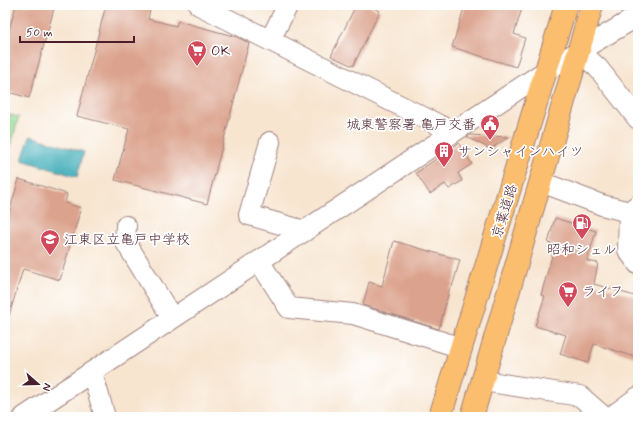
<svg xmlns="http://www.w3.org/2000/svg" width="643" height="422" viewBox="0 0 643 422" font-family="Mynerve,'Klee One',sans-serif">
<rect width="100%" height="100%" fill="#fff"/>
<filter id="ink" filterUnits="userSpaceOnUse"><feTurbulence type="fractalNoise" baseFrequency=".025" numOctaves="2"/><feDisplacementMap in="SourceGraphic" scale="8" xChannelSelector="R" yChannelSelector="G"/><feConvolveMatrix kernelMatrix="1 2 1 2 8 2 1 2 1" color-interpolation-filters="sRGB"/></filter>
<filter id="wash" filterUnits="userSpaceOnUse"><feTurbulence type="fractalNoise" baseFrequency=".012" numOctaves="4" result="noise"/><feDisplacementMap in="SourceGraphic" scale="16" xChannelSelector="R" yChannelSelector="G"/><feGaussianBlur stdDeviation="0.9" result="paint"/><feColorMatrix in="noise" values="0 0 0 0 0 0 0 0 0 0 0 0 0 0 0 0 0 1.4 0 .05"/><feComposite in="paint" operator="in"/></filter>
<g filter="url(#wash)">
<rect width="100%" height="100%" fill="#f7e5d0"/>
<!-- green -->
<polygon fill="#90d893" stroke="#6d7c5f" points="5,114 19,117 5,166"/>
<!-- water -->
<polygon fill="#3cacb7" stroke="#436671" points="30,136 84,152 77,177 22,160"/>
<g id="blocks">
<!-- building -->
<g fill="#dba38d">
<polygon points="16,5 55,5 29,98 5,91 5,44"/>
<polygon points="106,5 151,5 148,19 176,26 178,21 237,37 249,43 207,204 115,180 129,129 77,116"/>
<polygon points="356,5 367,5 380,11 353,66 331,56"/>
<polygon points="465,5 523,5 514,34 525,38 516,67 452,47"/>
<polygon points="470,135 509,137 495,146 492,150 467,137"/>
<polygon points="459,143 472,164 458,173 462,181 449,189 445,184 430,194 416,173"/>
<polygon points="19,179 67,194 65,203 81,208 60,280 23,269 8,319 5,319 5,226"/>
<polygon points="555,218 596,231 587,261 598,263 594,284 638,297 638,358 594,344 588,363 560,354 566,335 535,326 545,296 541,295 555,245 548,243"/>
<polygon points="394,241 460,260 452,287 450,287 439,329 363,305 369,282 382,286"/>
</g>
</g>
</g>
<g filter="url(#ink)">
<use href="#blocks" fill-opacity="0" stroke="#a0827e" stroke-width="1"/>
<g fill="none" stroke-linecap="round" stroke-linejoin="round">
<defs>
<g id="minor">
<polyline points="199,5 453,132"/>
<polyline points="270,40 288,5"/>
<polyline points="579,51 598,68 638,119"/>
<polyline points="270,142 249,215 305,231"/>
<polyline points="541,182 602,205 629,212 638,205"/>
<polyline points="629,212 628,250 638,264"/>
<polyline points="126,226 125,241 172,318"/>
<polyline points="259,261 289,308 353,314 462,348"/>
<polyline points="92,372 105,417"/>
<polyline points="483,381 580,396 604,417"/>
<polyline points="24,417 547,70 638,16"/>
<polyline points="611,417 638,397"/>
</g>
<g id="highway">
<polyline points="440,417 566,5"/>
<polyline points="472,417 592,5"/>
</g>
</defs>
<!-- minor casing -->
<use href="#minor" stroke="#a0827e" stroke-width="22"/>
<!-- highway casing -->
<use href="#highway" stroke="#a0827e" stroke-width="24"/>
<!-- minor -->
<use href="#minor" stroke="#fff" stroke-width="20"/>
<!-- highway -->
<use href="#highway" stroke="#fbbe6e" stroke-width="22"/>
</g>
</g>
<!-- icons -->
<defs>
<symbol id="supermarket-pin" viewBox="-11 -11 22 30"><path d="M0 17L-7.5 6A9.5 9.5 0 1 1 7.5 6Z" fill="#d1495b" stroke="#fff"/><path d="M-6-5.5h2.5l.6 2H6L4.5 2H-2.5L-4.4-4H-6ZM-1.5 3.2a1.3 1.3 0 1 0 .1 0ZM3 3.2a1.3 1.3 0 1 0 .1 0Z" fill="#fff"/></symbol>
<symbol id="civic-pin" viewBox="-11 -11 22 30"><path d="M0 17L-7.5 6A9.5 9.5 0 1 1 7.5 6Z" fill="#d1495b" stroke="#fff"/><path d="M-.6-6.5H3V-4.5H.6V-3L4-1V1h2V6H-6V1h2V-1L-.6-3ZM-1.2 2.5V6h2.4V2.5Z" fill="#fff"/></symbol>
<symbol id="building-pin" viewBox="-11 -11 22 30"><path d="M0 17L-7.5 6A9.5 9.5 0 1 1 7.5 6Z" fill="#d1495b" stroke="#fff"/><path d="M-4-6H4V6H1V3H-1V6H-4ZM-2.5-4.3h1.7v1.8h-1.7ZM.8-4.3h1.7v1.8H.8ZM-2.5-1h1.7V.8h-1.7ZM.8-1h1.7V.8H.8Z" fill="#fff"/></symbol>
<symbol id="fuel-pin" viewBox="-11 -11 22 30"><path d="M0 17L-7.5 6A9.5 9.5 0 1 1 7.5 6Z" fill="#d1495b" stroke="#fff"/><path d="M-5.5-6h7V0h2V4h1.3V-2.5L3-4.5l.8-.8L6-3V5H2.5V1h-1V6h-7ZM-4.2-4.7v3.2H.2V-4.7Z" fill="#fff"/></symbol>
<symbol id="school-pin" viewBox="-11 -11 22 30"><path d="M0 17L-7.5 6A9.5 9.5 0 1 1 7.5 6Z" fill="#d1495b" stroke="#fff"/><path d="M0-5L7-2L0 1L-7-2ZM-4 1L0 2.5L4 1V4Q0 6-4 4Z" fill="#fff"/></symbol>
</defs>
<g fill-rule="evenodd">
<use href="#supermarket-pin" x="186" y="39" width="22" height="30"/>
<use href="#civic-pin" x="479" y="113" width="22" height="30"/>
<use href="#building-pin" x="433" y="140" width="22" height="30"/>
<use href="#fuel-pin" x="571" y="212" width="22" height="30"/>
<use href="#school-pin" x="39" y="228" width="22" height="30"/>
<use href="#supermarket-pin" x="557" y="280" width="22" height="30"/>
</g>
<g text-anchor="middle" stroke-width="3.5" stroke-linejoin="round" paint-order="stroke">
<!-- poi labels -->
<g font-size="14" fill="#4a1f2b" stroke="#fff" text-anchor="start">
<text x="211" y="55">OK</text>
<text x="476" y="129" text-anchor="end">城東警察署 亀戸交番</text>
<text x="458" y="156">サンシャインハイツ</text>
<text x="64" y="244">江東区立亀戸中学校</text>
<text x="582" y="254" text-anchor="middle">昭和シェル</text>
<text x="582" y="296">ライフ</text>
</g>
<!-- street labels -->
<g font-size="14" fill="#4a1f2b" stroke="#fff">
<text transform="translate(504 211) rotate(-73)" y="5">京葉道路</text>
</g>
</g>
<!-- margin -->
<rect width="643" height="422" fill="none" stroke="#fff" stroke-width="20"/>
<!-- north arrow -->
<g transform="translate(38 384) rotate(110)" stroke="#ffffff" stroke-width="3" paint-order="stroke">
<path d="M0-3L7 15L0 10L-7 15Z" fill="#4a1f2b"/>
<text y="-6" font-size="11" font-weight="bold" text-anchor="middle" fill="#4a1f2b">N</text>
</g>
<!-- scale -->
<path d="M20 36v6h114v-6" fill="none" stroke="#4a1f2b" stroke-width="2"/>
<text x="26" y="36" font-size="12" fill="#4a1f2b" stroke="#ffffff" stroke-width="3" paint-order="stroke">50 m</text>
</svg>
